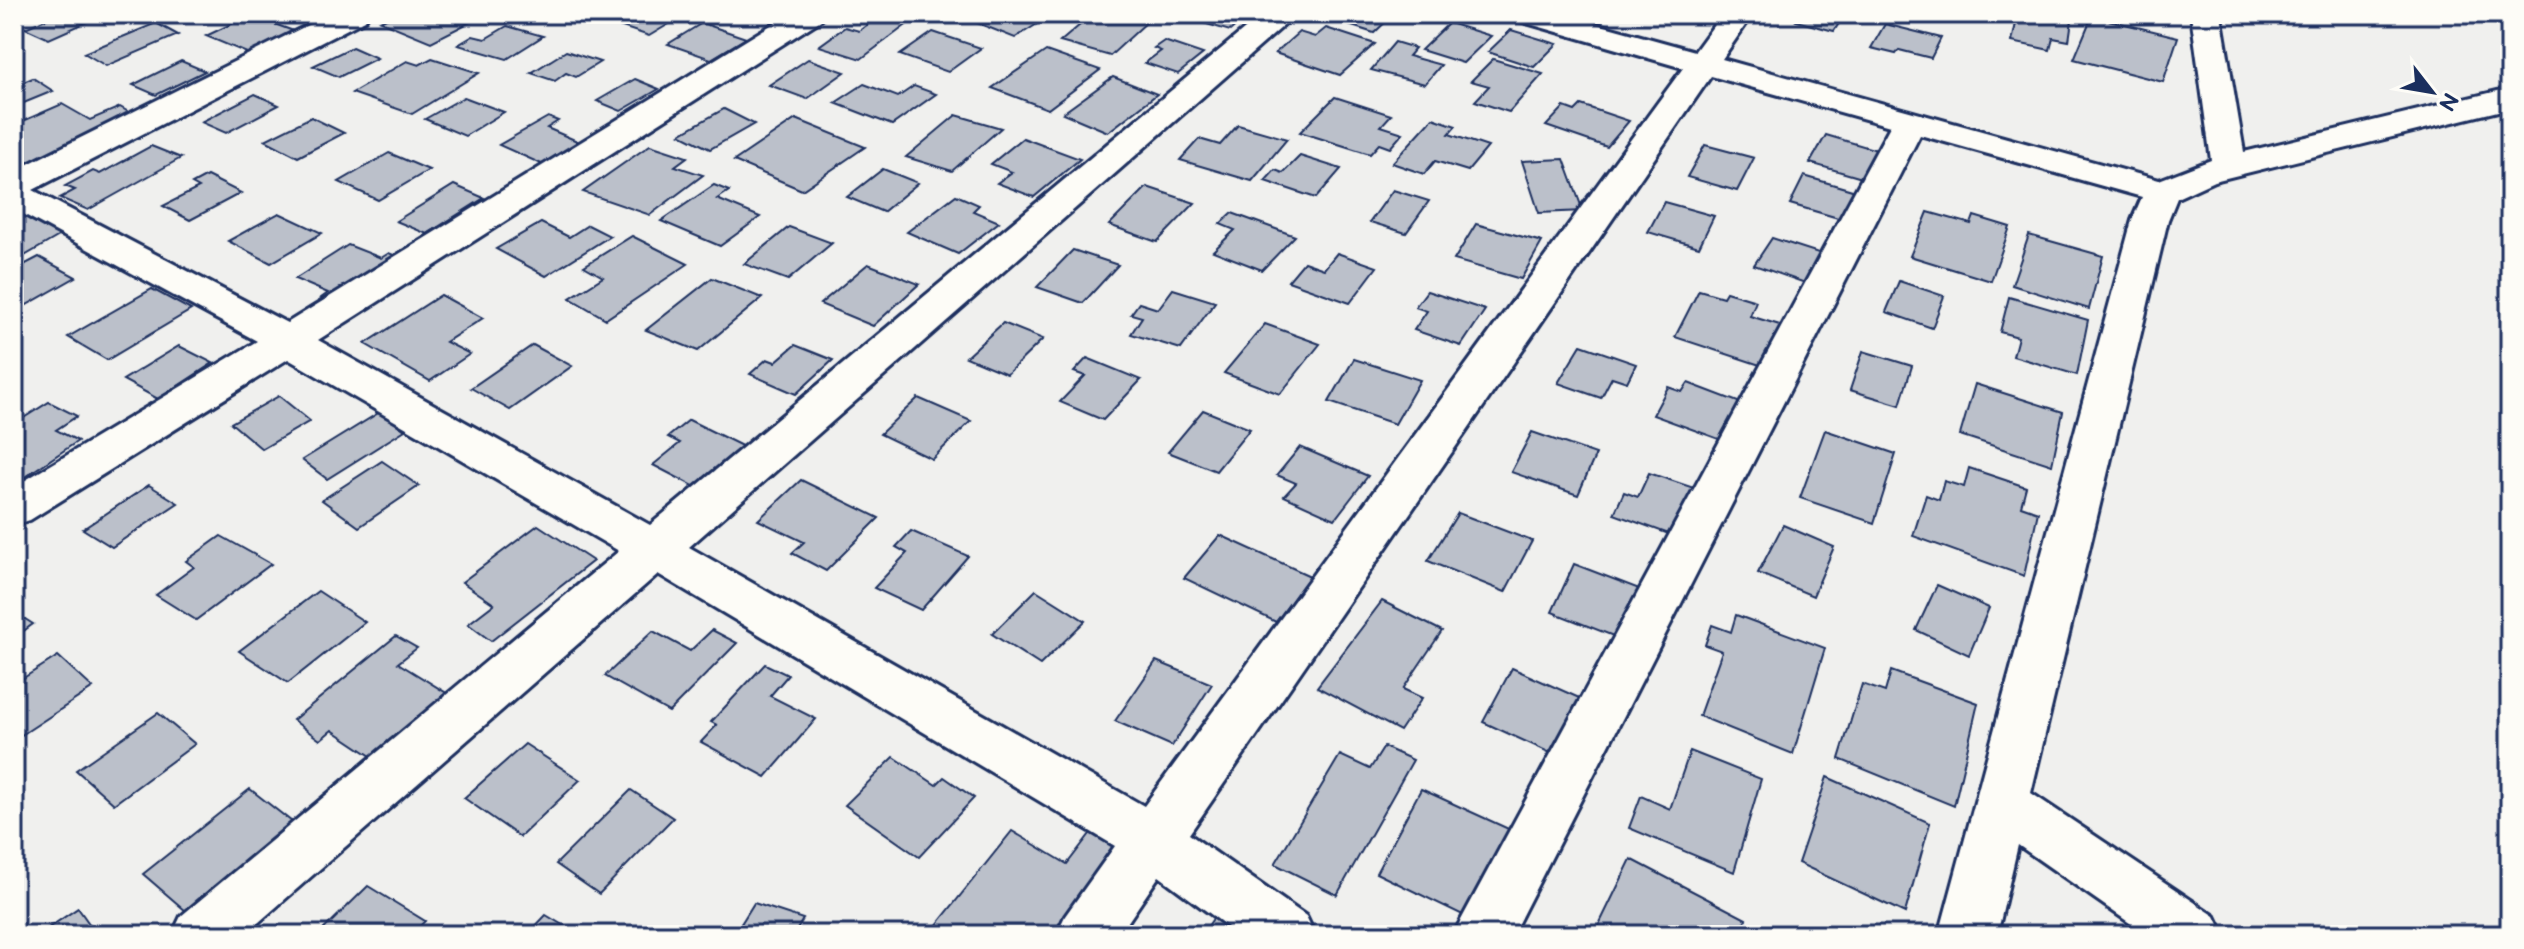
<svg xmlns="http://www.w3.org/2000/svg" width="2524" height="949" viewBox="0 0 2524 949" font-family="'Balsamiq Sans',sans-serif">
<rect width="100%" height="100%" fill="#f0f0ee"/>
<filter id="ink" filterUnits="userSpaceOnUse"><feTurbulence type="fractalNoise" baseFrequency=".0125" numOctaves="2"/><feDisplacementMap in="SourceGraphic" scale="16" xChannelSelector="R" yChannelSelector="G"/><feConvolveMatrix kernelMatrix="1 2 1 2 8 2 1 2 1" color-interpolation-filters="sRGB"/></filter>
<g filter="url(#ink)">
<!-- building -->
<g fill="#bbc0ca" stroke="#1b2f5e" stroke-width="2">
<polygon points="57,14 86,14 96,18 49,39 25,28"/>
<polygon points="252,14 282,15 269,22 299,33 254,56 206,36"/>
<polygon points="394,14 486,14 431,42 380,21"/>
<polygon points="602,14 681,14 684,15 649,36 595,18"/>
<polygon points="989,14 1053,14 1015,38 975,22"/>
<polygon points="1083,14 1121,14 1148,21 1110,56 1060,42 1087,19 1080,17"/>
<polygon points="1173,14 1249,14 1230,31"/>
<polygon points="1340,14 1394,14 1374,33 1333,20"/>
<polygon points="1801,14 1845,14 1834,31 1796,21"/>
<polygon points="2018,14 2045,14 2072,20 2069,41 2053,38 2050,50 2012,42"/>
<polygon points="880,15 909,23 861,59 819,46 845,27 859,31"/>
<polygon points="2092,16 2178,37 2163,82 2074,59"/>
<polygon points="156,23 178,35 106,66 84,53"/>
<polygon points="702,23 746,38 711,59 668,44"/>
<polygon points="1449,23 1491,36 1463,63 1421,50"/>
<polygon points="1885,24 1941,38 1931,58 1899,50 1896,54 1871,48"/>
<polygon points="507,26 543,36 507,59 458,45 473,36 485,39"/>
<polygon points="1326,28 1375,44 1340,75 1275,53 1299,32 1315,37"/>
<polygon points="1511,30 1557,44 1534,67 1488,52"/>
<polygon points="933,32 981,48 948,72 900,55"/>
<polygon points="1164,41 1203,54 1178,74 1145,63 1161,51 1154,48"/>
<polygon points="1395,42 1415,48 1408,56 1441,65 1425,84 1371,70"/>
<polygon points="352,47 377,58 339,77 313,66"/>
<polygon points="566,51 600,62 576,77 566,73 555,81 531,73"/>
<polygon points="1046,51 1100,70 1048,109 992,88"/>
<polygon points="432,58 479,73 412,114 352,93 407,61 419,65"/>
<polygon points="808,59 845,72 807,99 769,85"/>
<polygon points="1493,59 1543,74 1509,112 1475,101 1489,86 1471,81"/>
<polygon points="181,61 205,71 156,95 133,85"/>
<polygon points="1113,77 1157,94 1108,132 1063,113"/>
<polygon points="33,78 53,91 14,107 14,86"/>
<polygon points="635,79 659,89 621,111 597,101"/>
<polygon points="864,84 898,97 914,86 936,94 892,125 835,103"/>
<polygon points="255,94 279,105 226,133 201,122"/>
<polygon points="464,97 504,112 465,136 425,119"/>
<polygon points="1335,97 1391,115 1381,126 1403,133 1390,148 1379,144 1370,154 1300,132"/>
<polygon points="62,104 90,120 120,107 139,118 23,171 14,165 14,125"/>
<polygon points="1581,105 1629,121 1607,147 1546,126 1564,107 1575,111"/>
<polygon points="724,109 754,124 710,149 680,134"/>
<polygon points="956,115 1001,128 952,171 906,157"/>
<polygon points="311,117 344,133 298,157 265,140"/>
<polygon points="548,117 558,121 547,128 591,147 555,170 499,145"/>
<polygon points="1433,118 1456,126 1449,134 1488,147 1468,171 1435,161 1424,174 1392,163"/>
<polygon points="796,119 865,147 802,190 734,161"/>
<polygon points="1238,125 1287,139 1252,181 1180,160 1199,139 1220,145"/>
<polygon points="1826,135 1877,150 1862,178 1810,163"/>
<polygon points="1023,138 1080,159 1034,197 997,183 1012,172 991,164"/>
<polygon points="650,145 687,157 675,166 703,175 650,215 583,192"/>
<polygon points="1705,145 1754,158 1737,191 1687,177"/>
<polygon points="151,146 181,158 88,210 60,198 75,190 65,186 93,171 100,174"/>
<polygon points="389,153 429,170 378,200 339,182"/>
<polygon points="1300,156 1341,169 1316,198 1265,181 1275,170 1283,173"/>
<polygon points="1564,159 1583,211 1539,213 1522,161"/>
<polygon points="883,169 918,183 883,212 847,197"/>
<polygon points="207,176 241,193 190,220 163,206 199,188 192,184"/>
<polygon points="1804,176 1859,192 1845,220 1790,204"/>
<polygon points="454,185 484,198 427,234 396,221"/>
<polygon points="714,185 729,191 717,199 760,217 720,246 661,221"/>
<polygon points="1147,187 1195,203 1157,242 1109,225"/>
<polygon points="1393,190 1429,201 1406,233 1370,222"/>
<polygon points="956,195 979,205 973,211 999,222 958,254 907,232"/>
<polygon points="1664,202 1714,216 1699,247 1648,232"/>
<polygon points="1928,212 1971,224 1974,216 2010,227 1991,281 1910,256"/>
<polygon points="279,213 322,233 271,263 228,241"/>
<polygon points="1232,213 1295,236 1262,270 1213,251 1235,230 1220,224"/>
<polygon points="25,216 66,232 14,262 14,222"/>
<polygon points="541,223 569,237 588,225 610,236 546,276 496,249"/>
<polygon points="1476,224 1542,242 1521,279 1454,260"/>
<polygon points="789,227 832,243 788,280 744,264"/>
<polygon points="2029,235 2103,256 2089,309 2012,285"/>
<polygon points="632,236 688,264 606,319 570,298 603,277 584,266"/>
<polygon points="1772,238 1828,256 1811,285 1754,265"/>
<polygon points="348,245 381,258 389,253 406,260 337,306 321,298 328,293 295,279"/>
<polygon points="1073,250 1118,265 1083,303 1037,287"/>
<polygon points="1337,253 1377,267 1350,303 1288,281 1304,262 1324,269"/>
<polygon points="39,257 76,277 16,311 14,270"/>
<polygon points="868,264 919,284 873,326 820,304"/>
<polygon points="712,278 762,298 698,351 646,330"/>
<polygon points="1899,281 1944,296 1932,328 1886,312"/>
<polygon points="152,289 191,310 107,360 68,337"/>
<polygon points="1173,289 1215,302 1181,349 1131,334 1142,317 1131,314 1139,303 1158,309"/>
<polygon points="1699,290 1723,297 1726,292 1756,301 1750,316 1783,326 1766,367 1675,337"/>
<polygon points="1427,291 1485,310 1461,346 1414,330 1427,311 1415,307"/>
<polygon points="441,295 483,318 446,342 470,354 430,381 365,344"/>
<polygon points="2009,297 2088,320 2077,375 2013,356 2018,337 2000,332"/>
<polygon points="1003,323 1043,339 1007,374 966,357"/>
<polygon points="1265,324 1320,344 1280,394 1224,373"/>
<polygon points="533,345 572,366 510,410 471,388"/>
<polygon points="795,345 833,360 796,394 750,374 767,359 775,362"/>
<polygon points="1581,345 1636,364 1627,382 1612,377 1601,398 1558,383"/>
<polygon points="179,346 213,363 158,399 123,380"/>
<polygon points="1863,351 1912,366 1900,405 1850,390"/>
<polygon points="1087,358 1141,380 1103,420 1060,402 1085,376 1074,372"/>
<polygon points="1354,359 1420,380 1395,424 1329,402"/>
<polygon points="1688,383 1746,405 1727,442 1653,415 1668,387 1682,392"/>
<polygon points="1975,384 2063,412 2052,465 1960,435"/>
<polygon points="279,396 310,421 262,449 231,423"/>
<polygon points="918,398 971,421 932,459 880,434"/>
<polygon points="49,402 77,416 56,430 78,441 14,484 14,424"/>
<polygon points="1203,410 1250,429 1216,471 1168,452"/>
<polygon points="380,412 405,430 327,479 302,460"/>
<polygon points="689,420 752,451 705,492 653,465 680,443 668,437"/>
<polygon points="1825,430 1896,454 1874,523 1800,498"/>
<polygon points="1532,432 1596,454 1578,495 1511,472"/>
<polygon points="1300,447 1368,476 1335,519 1284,496 1296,483 1277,475"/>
<polygon points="382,461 419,486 359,527 322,500"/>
<polygon points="1969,468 2026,487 2021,506 2038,512 2024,576 1913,536 1926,495 1939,500 1944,481 1964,487"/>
<polygon points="1649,473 1697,489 1677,537 1614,514 1624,492 1638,497"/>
<polygon points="801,480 879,518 826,571 792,553 804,542 758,520"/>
<polygon points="149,485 178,503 112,547 83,529"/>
<polygon points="1458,513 1532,541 1505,592 1428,561"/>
<polygon points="538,525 593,561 491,641 468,624 494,604 462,582"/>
<polygon points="1783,525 1834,547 1813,596 1758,573"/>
<polygon points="911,531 968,556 921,610 874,588 907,553 896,547"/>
<polygon points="1220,535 1310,576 1276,622 1184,578"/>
<polygon points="221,536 271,564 196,620 156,595 194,567 186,561"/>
<polygon points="1574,564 1642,590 1621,639 1552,612"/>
<polygon points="1937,585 1989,608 1969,655 1916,630"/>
<polygon points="1036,590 1085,621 1040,665 992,634"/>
<polygon points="318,591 365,622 288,683 239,651"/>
<polygon points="1382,601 1442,631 1403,689 1422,698 1400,731 1317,687"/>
<polygon points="14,612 33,624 14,638"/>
<polygon points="1736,615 1825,648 1793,754 1699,716 1722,651 1705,645 1712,625 1731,632"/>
<polygon points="712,630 737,643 669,712 605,676 653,631 690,651"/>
<polygon points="396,636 417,648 398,663 448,694 374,758 332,730 320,740 293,720"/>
<polygon points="58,656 93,688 14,740 14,684"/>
<polygon points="1156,661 1212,684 1172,746 1115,721"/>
<polygon points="765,664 788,675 770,696 816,719 766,777 701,742 717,725 711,722"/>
<polygon points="1512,668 1586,701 1557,756 1483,722"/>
<polygon points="1891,671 1978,703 1954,806 1839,759 1862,684 1885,692"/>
<polygon points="158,713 195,744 114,804 76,770"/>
<polygon points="525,744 580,780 520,837 464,798"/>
<polygon points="1384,747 1413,760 1337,895 1275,864 1340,755 1370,769"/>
<polygon points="1690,751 1761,779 1734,872 1629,828 1641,796 1670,809"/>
<polygon points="894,757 936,785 944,777 974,798 919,857 845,805"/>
<polygon points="1827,777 1930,823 1905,913 1798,863"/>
<polygon points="250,789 301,829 194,918 143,874"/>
<polygon points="1421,789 1513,831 1473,920 1376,873"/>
<polygon points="631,790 673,818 599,894 556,864"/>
<polygon points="1096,826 1125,843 1058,935 951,935 936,926 1012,831 1067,864"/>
<polygon points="1631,859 1746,919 1740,935 1594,935"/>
<polygon points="368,886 425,921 411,935 318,935"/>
<polygon points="754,903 803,919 794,935 734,935"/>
<polygon points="78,908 97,935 38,935"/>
<polygon points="1218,911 1262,935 1202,935"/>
<polygon points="546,915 579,935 527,935"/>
</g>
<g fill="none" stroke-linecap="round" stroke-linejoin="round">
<defs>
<polygon id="street" points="330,14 369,14 365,20 33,190 287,323 789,14 825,14 821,20 318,340 650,525 1263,14 1297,14 689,547 1144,806 1683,68 1516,20 1512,14 1561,14 1695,51 1722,14 1753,14 1722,59 2159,180 2211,160 2191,14 2221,14 2244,152 2510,88 2510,108 2214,181 2177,198 2168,220 2031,793 2215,916 2224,935 2147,935 2018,845 1997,935 1939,935 2132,220 2142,197 1920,135 1512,935 1453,935 1890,126 1711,76 1189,834 1306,916 1315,935 1239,935 1159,876 1119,935 1056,935 1065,916 1115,846 658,574 244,935 172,935 181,916 619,551 288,359 30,520 14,525 14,487 257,341 14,209 14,171"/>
</defs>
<!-- street casing -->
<use href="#street" stroke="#1b2f5e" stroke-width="6"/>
<!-- street -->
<use href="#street" fill="#fdfcf7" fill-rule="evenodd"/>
</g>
</g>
<!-- margin -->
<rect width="2524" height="949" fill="none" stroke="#fdfcf7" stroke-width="48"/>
<rect x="24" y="24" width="2476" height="901" fill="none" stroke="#1b2f5e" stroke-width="3" filter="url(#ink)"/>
<!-- north arrow -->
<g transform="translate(2432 92) rotate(121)" stroke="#fdfcf7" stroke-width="6" paint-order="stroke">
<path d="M0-6L14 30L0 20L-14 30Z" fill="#1b2f5e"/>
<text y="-12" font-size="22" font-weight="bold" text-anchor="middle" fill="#1b2f5e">N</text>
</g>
</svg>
